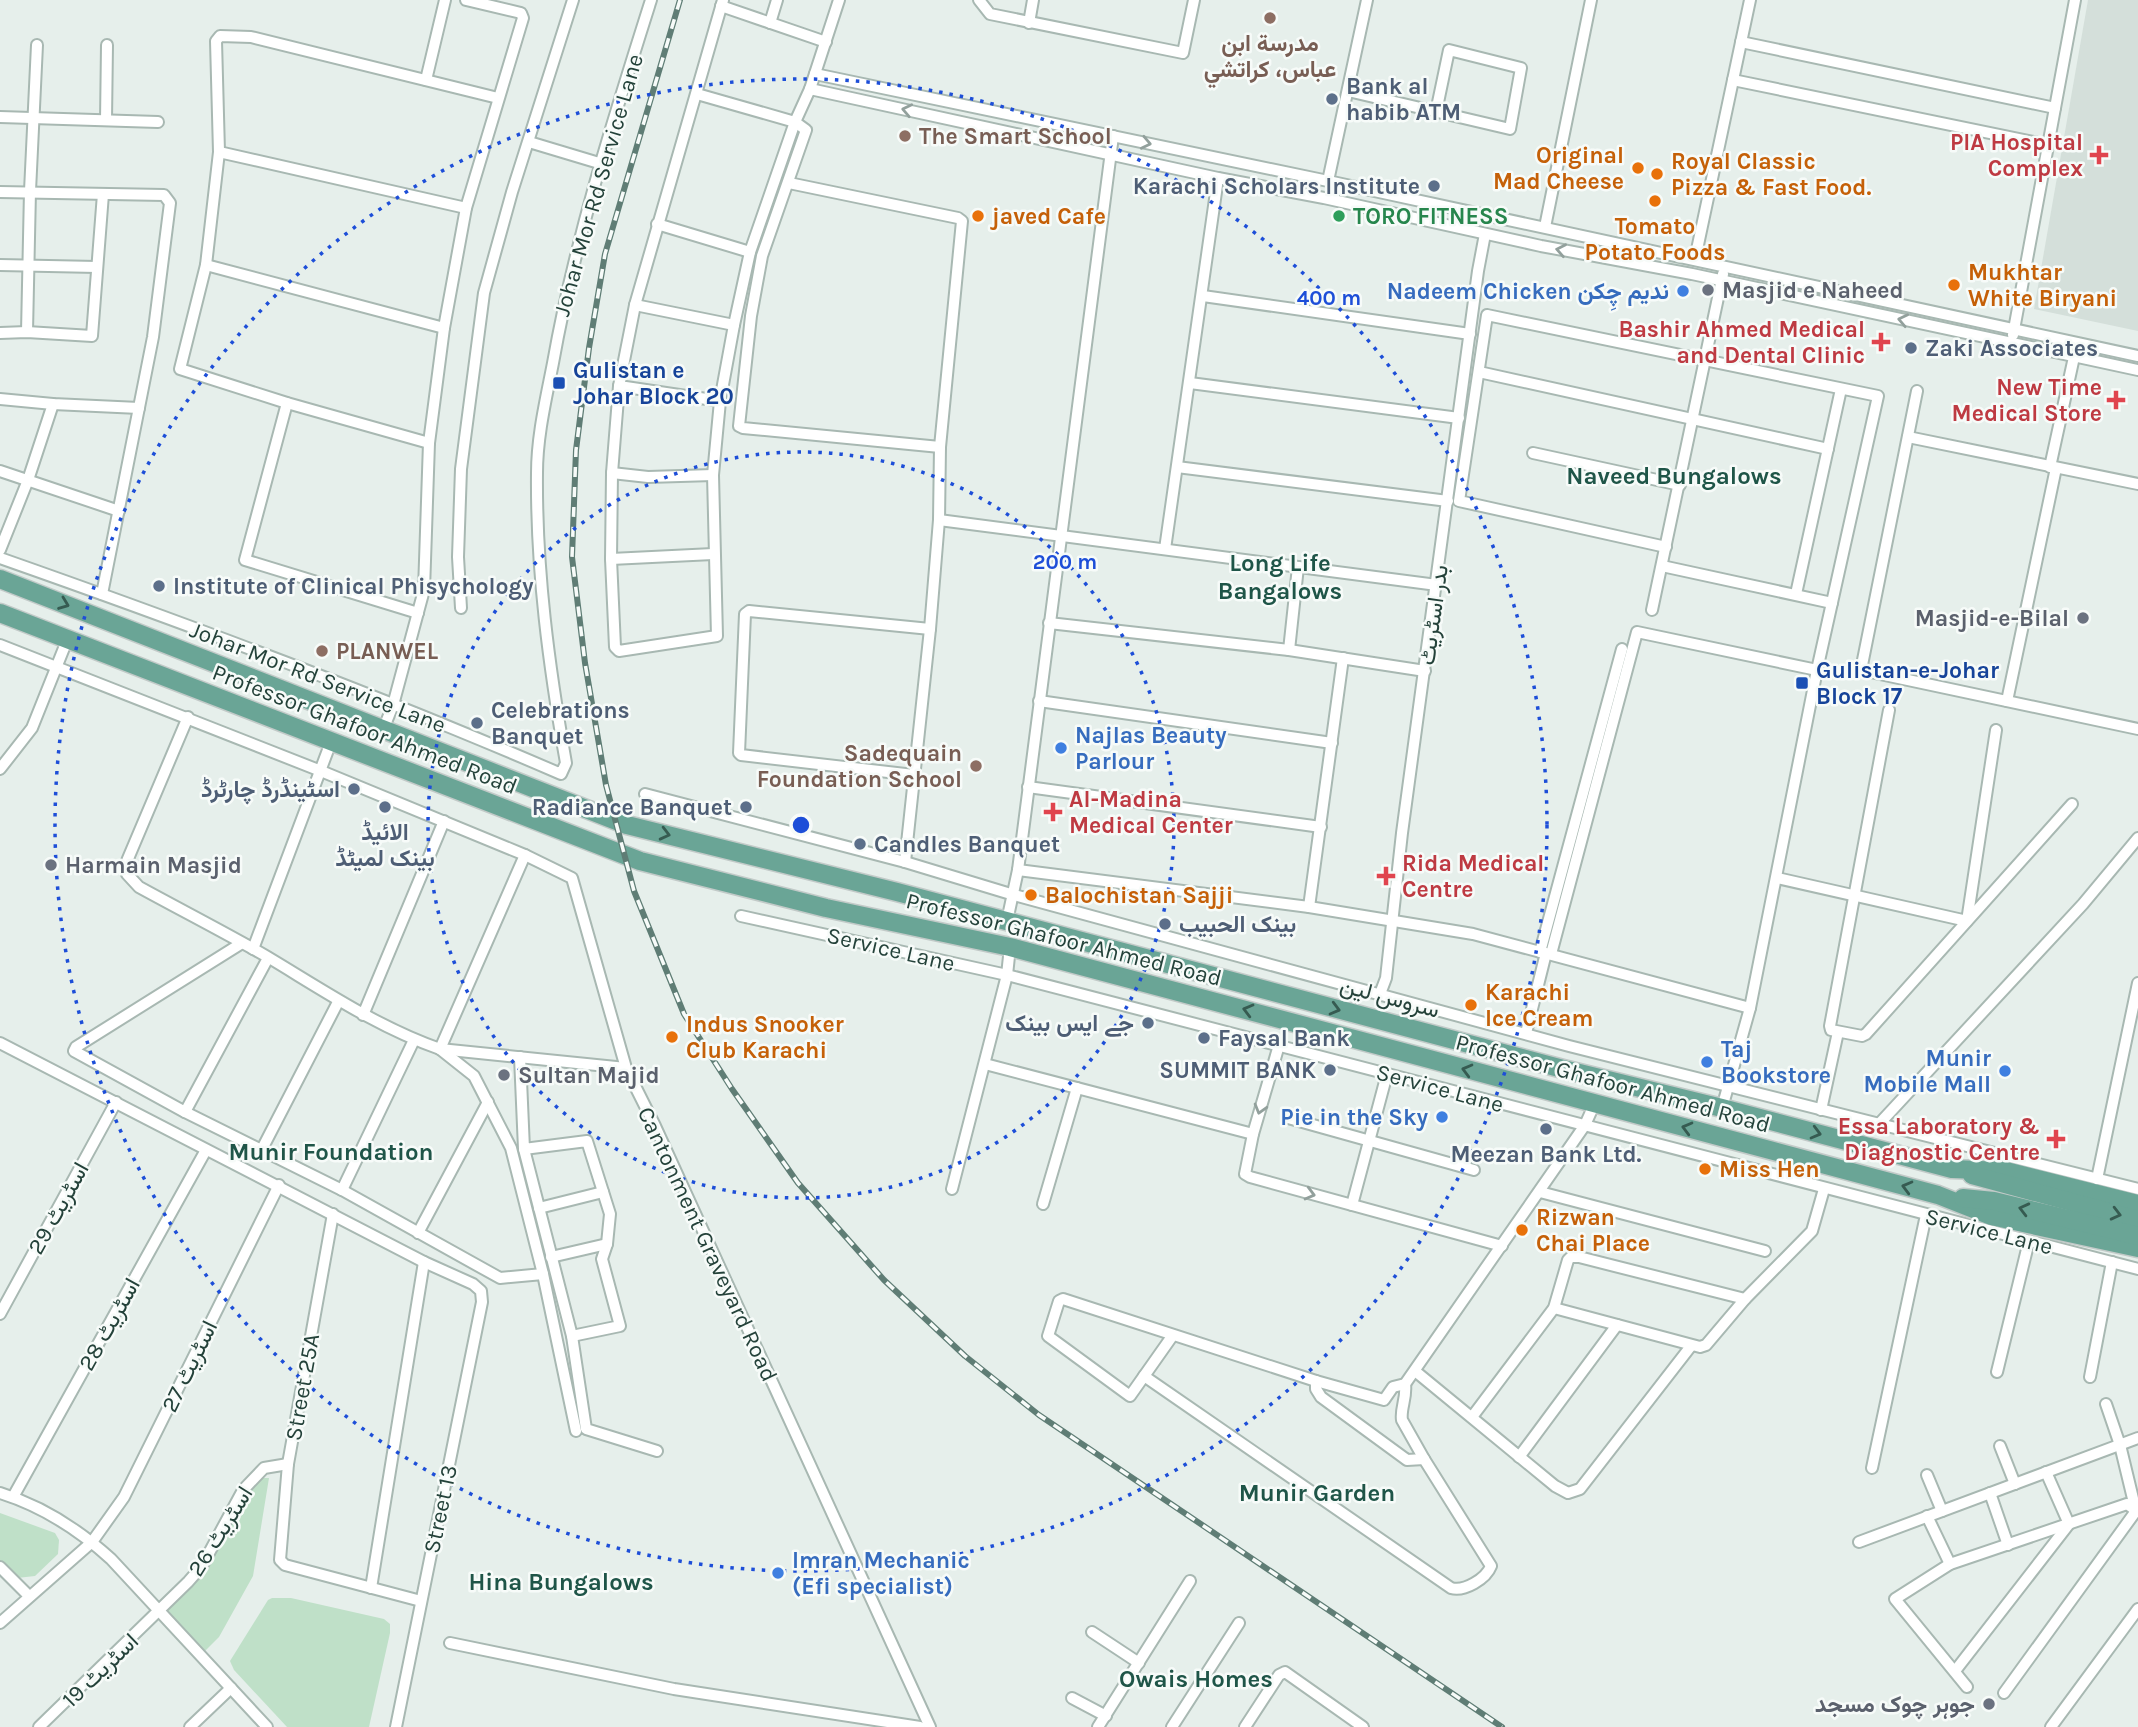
<svg xmlns="http://www.w3.org/2000/svg" width="2138" height="1727" viewBox="0 0 2138 1727" font-family="Karla,Vazirmatn,sans-serif">
<rect width="100%" height="100%" fill="#e6efeb"/>
<!-- built -->
<polygon fill="#d4dfda" points="2088,0 2138,0 2138,331 2034,309"/>
<!-- green -->
<g fill="#bfe0c8">
<path d="M 262,1478 L 269,1478 L 253,1576 L 219,1637 L 203,1653 L 164,1608 C 178,1598 190,1589 200,1574 C 216,1548 235,1490 262,1478 Z"/>
<polygon points="0,1513 55,1533 59,1540 58,1554 35,1576 17,1578 0,1560"/>
<polygon points="272,1598 291,1598 384,1619 390,1624 390,1633 369,1727 287,1727 234,1670 230,1661 268,1600"/>
</g>
<g fill="none" stroke-linecap="round" stroke-linejoin="round">
<defs>
<g id="minor">
<polyline points="723,0 635,305 619,386 612,473 611,559 615,647 619,651 717,636 713,475 720,401 734,325 750,252 795,122 810,89 839,0"/>
<polyline points="979,0 990,14 1183,53 1194,0"/>
<polyline points="721,6 826,42"/>
<polyline points="770,23 777,0"/>
<polyline points="1029,23 1033,0"/>
<polyline points="1741,42 2055,108"/>
<polyline points="815,74 1328,181 2138,356"/>
<polyline points="426,80 445,0"/>
<polyline points="1733,80 2048,145"/>
<polyline points="810,89 1218,178 1324,198 1541,246 1692,274 2138,370"/>
<polyline points="1348,91 1510,129 1521,68 1449,50 1436,112"/>
<polyline points="697,94 795,122 806,130 762,256 751,316 739,426 743,428 940,447"/>
<polyline points="0,117 158,122"/>
<polyline points="106,120 107,45"/>
<polyline points="529,142 599,163"/>
<polyline points="219,152 466,208"/>
<polyline points="1328,181 1367,0"/>
<polyline points="789,183 958,218 962,221 940,447 939,520 930,629 905,862"/>
<polyline points="0,192 164,195 170,203 153,337 102,594"/>
<polyline points="657,224 750,252"/>
<polyline points="1545,227 1591,0"/>
<polyline points="1695,259 1750,0"/>
<polyline points="0,265 97,267"/>
<polyline points="206,265 444,328"/>
<polyline points="1203,296 1470,334"/>
<polyline points="635,305 734,325"/>
<polyline points="27,332 30,191 37,45"/>
<polyline points="0,333 27,332 92,336 103,194"/>
<polyline points="2013,335 2075,0"/>
<polyline points="1479,372 1828,449"/>
<polyline points="1190,383 1459,418"/>
<polyline points="619,386 720,401"/>
<polyline points="1917,391 1861,670 2138,729"/>
<polyline points="0,399 53,404 139,408"/>
<polyline points="287,403 245,560 418,613"/>
<polyline points="1908,437 2138,484"/>
<polyline points="429,443 287,403 180,369 206,265 219,152 216,41 220,36 251,37 498,98"/>
<polyline points="1533,453 1680,485"/>
<polyline points="1177,467 1448,501"/>
<polyline points="2050,467 2074,357"/>
<polyline points="0,471 119,511"/>
<polyline points="612,473 648,477 713,475"/>
<polyline points="939,520 1437,585"/>
<polyline points="1666,547 1459,501 1487,315 1878,396 1817,670 1750,1008 1722,1108"/>
<polyline points="1165,549 1218,178"/>
<polyline points="0,550 28,480 53,404"/>
<path d="M 0,558 C 188,624 379,695 561,774 L 566,763 C 549,667 536,571 537,473 C 537,436 546,399 553,363 C 575,239 613,120 651,0"/>
<polyline points="611,559 713,554"/>
<polyline points="1662,566 1832,603"/>
<polyline points="1796,594 1841,389"/>
<polyline points="461,608 458,557 461,469 484,293 512,192 573,0"/>
<polyline points="1652,610 1723,274"/>
<polyline points="1049,623 1289,650 1425,671"/>
<polyline points="0,645 321,771 525,855 572,878 626,1068"/>
<polyline points="1289,650 1298,567"/>
<polyline points="1039,701 1332,743"/>
<polyline points="2007,701 2056,468"/>
<polyline points="1889,710 1830,1026 1831,1030 1862,1036 1866,1034 2072,804"/>
<path d="M 188,717 L 127,861 L 127,874 L 139,887 C 181,910 224,932 266,956 C 323,990 377,1027 440,1049 L 626,1068 L 655,1126 L 930,1727"/>
<polyline points="383,730 393,705 424,590 429,443 444,328 466,208 523,18 521,13 466,0"/>
<polyline points="0,769 32,728 68,638"/>
<polyline points="914,775 741,755 739,753 745,614 749,611 930,629"/>
<polyline points="1028,787 1321,827"/>
<polyline points="645,794 905,862 1014,895 1569,1046 2138,1189"/>
<polyline points="1018,870 1309,907 1473,934 1750,1008"/>
<polyline points="1777,878 1967,921 1996,730"/>
<polyline points="1309,907 1343,658"/>
<polyline points="741,916 1007,975 2138,1269"/>
<polyline points="1007,921 1018,870 1113,136"/>
<polyline points="242,943 76,1047 74,1051 185,1112 342,1190 500,1278 543,1274"/>
<polyline points="253,949 331,742"/>
<polyline points="1540,952 1622,649"/>
<polyline points="1551,954 1637,632 1817,670"/>
<polyline points="1380,994 1386,978 1402,833 1478,271 1485,234"/>
<polyline points="363,1015 444,821"/>
<polyline points="1526,1033 1546,953"/>
<polyline points="0,1043 424,1262 473,1284 481,1291 482,1302 396,1727"/>
<polyline points="1279,1045 1253,1134 1245,1174 1250,1177 1502,1246"/>
<polyline points="440,1049 474,1076 511,1148 543,1274 576,1431"/>
<polyline points="440,1049 525,855"/>
<polyline points="520,1057 524,1149 587,1141 610,1214 607,1244 602,1259 620,1326 572,1336"/>
<polyline points="985,1064 1253,1134"/>
<polyline points="1821,1110 1838,1032"/>
<polyline points="185,1112 268,958"/>
<polyline points="1288,1118 1474,1170"/>
<polyline points="1879,1124 2083,904 2138,838"/>
<polyline points="524,1149 572,1336 586,1429 657,1451"/>
<polyline points="261,1151 338,1002"/>
<polyline points="2097,1179 2138,983"/>
<polyline points="952,1189 1007,975 1010,947"/>
<polyline points="342,1190 414,1040"/>
<polyline points="1540,1192 1765,1251"/>
<polyline points="1043,1204 1077,1088"/>
<polyline points="1352,1205 1387,1074"/>
<polyline points="539,1208 603,1192"/>
<polyline points="333,1214 288,1464 280,1560 285,1565 421,1601"/>
<polyline points="418,1233 488,1102"/>
<polyline points="551,1257 607,1244"/>
<polyline points="1554,1308 1700,1347 1706,1345 1745,1299 1812,1231 1824,1189"/>
<polyline points="0,1314 116,1102"/>
<polyline points="1173,1335 1130,1396 1048,1336 1059,1301 1063,1299 1316,1381 1384,1400 1393,1387 1405,1384 1585,1125 1594,1105"/>
<polyline points="1415,1371 1555,1486 1568,1493 1580,1489 1691,1346"/>
<polyline points="1997,1372 2029,1241"/>
<path d="M 1144,1376 L 1451,1588 C 1464,1592 1486,1579 1491,1566 L 1424,1459 L 1402,1420 C 1400,1409 1407,1398 1405,1384"/>
<polyline points="2090,1377 2112,1262"/>
<polyline points="1316,1381 1316,1389 1321,1397 1407,1460 1424,1459"/>
<polyline points="1472,1417 1554,1308 1568,1260 1571,1257 1579,1257 1745,1299"/>
<polyline points="2000,1446 2015,1484"/>
<polyline points="1519,1457 1617,1325"/>
<polyline points="1872,1468 1926,1215"/>
<polyline points="1927,1475 1942,1511"/>
<path d="M 0,1493 C 42,1506 78,1529 111,1559 L 267,1727"/>
<polyline points="1990,1493 2008,1545"/>
<polyline points="13,1497 206,1150"/>
<polyline points="1927,1516 1950,1564"/>
<polyline points="1859,1542 2138,1438"/>
<polyline points="0,1567 29,1596"/>
<polyline points="371,1588 424,1262"/>
<polyline points="0,1623 92,1542 124,1497 279,1185"/>
<polyline points="1092,1632 1139,1663"/>
<polyline points="450,1643 674,1689 920,1727"/>
<polyline points="1955,1671 2069,1524 2046,1472"/>
<polyline points="1967,1687 1895,1599 1950,1564 2127,1504 2138,1512"/>
<polyline points="2004,1693 2136,1511 2120,1445 2106,1404"/>
<polyline points="1072,1698 1106,1716"/>
<polyline points="39,1727 188,1582 202,1566 243,1490 264,1468 288,1464"/>
<polyline points="190,1727 231,1688"/>
<polyline points="1098,1727 1190,1581"/>
<polyline points="1172,1727 1239,1623"/>
<polyline points="1245,1727 1279,1675 1285,1672 1363,1727"/>
<polyline points="2051,1727 2138,1609"/>
</g>
<g id="primary">
<polyline points="0,579 627,825 897,892 1563,1069 1722,1108 1952,1169 2006,1171 2138,1204"/>
<polyline points="0,613 640,861 826,908 1010,947 1938,1195 1991,1216 2138,1248"/>
<polyline points="1972,1175 2138,1220"/>
<polyline points="1963,1198 1994,1201 2138,1236"/>
</g>
</defs>
<!-- minor casing -->
<use href="#minor" stroke="#a8b8b2" stroke-width="14"/>
<!-- primary casing -->
<use href="#primary" stroke="#c2cac8" stroke-width="21"/>
<!-- minor -->
<use href="#minor" stroke="#fff" stroke-width="10"/>
<!-- primary -->
<use href="#primary" stroke="#6aa596" stroke-width="18"/>
<defs>
<polyline id="rail" points="680,0 605,254 589,348 576,450 572,557 585,663 606,785 634,891 684,1014 732,1089 798,1183 884,1280 965,1356 1039,1415 1502,1727"/>
</defs>
<!-- rail casing -->
<use href="#rail" stroke="#5f7d75" stroke-width="6"/>
<!-- rail -->
<use href="#rail" stroke="#f7fbf9" stroke-width="3.5" stroke-dasharray="10" stroke-linecap="butt"/>
</g>
<!-- one-way arrows -->
<defs><path id="oneway-chevron" d="M-2-3.5L2.5 0L-2 3.5" fill="none" stroke-width="1.6" stroke-linecap="round" stroke-linejoin="round" transform="scale(1.75)"/></defs>
<g stroke="#92a09c">
<use href="#oneway-chevron" transform="translate(907 110) rotate(-168)"/>
<use href="#oneway-chevron" transform="translate(1146 143) rotate(12)"/>
<use href="#oneway-chevron" transform="translate(1561 250) rotate(-169)"/>
<use href="#oneway-chevron" transform="translate(1903 320) rotate(-168)"/>
<use href="#oneway-chevron" transform="translate(1260 1109) rotate(106)"/>
<use href="#oneway-chevron" transform="translate(1310 1194) rotate(15)"/>
</g>
<g stroke="#365b51">
<use href="#oneway-chevron" transform="translate(64 604) rotate(21)"/>
<use href="#oneway-chevron" transform="translate(665 834) rotate(14)"/>
<use href="#oneway-chevron" transform="translate(1335 1009) rotate(15)"/>
<use href="#oneway-chevron" transform="translate(1248 1010) rotate(-165)"/>
<use href="#oneway-chevron" transform="translate(1467 1070) rotate(-165)"/>
<use href="#oneway-chevron" transform="translate(1687 1128) rotate(-165)"/>
<use href="#oneway-chevron" transform="translate(1816 1133) rotate(15)"/>
<use href="#oneway-chevron" transform="translate(1907 1187) rotate(-165)"/>
<use href="#oneway-chevron" transform="translate(2024 1209) rotate(-166)"/>
<use href="#oneway-chevron" transform="translate(2116 1214) rotate(14)"/>
</g>
<!-- distance rings -->
<g fill="none" stroke="#1d4ed8" stroke-width="3.5" stroke-dasharray="3.5 7">
<circle cx="801" cy="825" r="373"/>
<circle cx="801" cy="825" r="746"/>
</g>
<!-- markers -->
<g fill="#8d6e63" stroke="#f7fbf9" stroke-width="2.5">
<circle cx="1270" cy="18" r="7"/>
<circle cx="905" cy="136" r="7"/>
<circle cx="322" cy="651" r="7"/>
<circle cx="976" cy="766" r="7"/>
</g>
<g fill="#5c6f8a" stroke="#f7fbf9" stroke-width="2.5">
<circle cx="1332" cy="99" r="7"/>
<circle cx="1434" cy="186" r="7"/>
<circle cx="1911" cy="348" r="7"/>
<circle cx="159" cy="586" r="7"/>
<circle cx="477" cy="723" r="7"/>
<circle cx="354" cy="789" r="7"/>
<circle cx="385" cy="807" r="7"/>
<circle cx="746" cy="807" r="7"/>
<circle cx="860" cy="844" r="7"/>
<circle cx="1165" cy="924" r="7"/>
<circle cx="1148" cy="1023" r="7"/>
<circle cx="1204" cy="1038" r="7"/>
<circle cx="1330" cy="1070" r="7"/>
<circle cx="1546" cy="1129" r="7"/>
</g>
<g fill="#e0444e" stroke="#f7fbf9" stroke-width="2.5">
<path d="M2095.5 144.5h7v7h7v7h-7v7h-7v-7h-7v-7h7z"/>
<path d="M1877.5 331.5h7v7h7v7h-7v7h-7v-7h-7v-7h7z"/>
<path d="M2112.5 389.5h7v7h7v7h-7v7h-7v-7h-7v-7h7z"/>
<path d="M1049.5 801.5h7v7h7v7h-7v7h-7v-7h-7v-7h7z"/>
<path d="M1382.5 865.5h7v7h7v7h-7v7h-7v-7h-7v-7h7z"/>
<path d="M2052.5 1128.5h7v7h7v7h-7v7h-7v-7h-7v-7h7z"/>
</g>
<g fill="#e8710a" stroke="#f7fbf9" stroke-width="2.5">
<circle cx="1638" cy="168" r="7"/>
<circle cx="1657" cy="174" r="7"/>
<circle cx="1655" cy="201" r="7"/>
<circle cx="978" cy="216" r="7"/>
<circle cx="1954" cy="285" r="7"/>
<circle cx="1031" cy="895" r="7"/>
<circle cx="1471" cy="1005" r="7"/>
<circle cx="672" cy="1037" r="7"/>
<circle cx="1705" cy="1169" r="7"/>
<circle cx="1522" cy="1230" r="7"/>
</g>
<circle fill="#2e9e5b" stroke="#f7fbf9" stroke-width="2.5" cx="1339" cy="216" r="7"/>
<g fill="#6b7280" stroke="#f7fbf9" stroke-width="2.5">
<circle cx="1708" cy="290" r="7"/>
<circle cx="2083" cy="618" r="7"/>
<circle cx="51" cy="865" r="7"/>
<circle cx="504" cy="1075" r="7"/>
<circle cx="1989" cy="1704" r="7"/>
</g>
<g fill="#3f7fe0" stroke="#f7fbf9" stroke-width="2.5">
<circle cx="1683" cy="291" r="7"/>
<circle cx="1061" cy="748" r="7"/>
<circle cx="1707" cy="1062" r="7"/>
<circle cx="2005" cy="1071" r="7"/>
<circle cx="1442" cy="1117" r="7"/>
<circle cx="778" cy="1573" r="7"/>
</g>
<g fill="#1a4fb4" stroke="#f7fbf9" stroke-width="2.5">
<rect x="552" y="376" width="14" height="14" rx="3.5"/>
<rect x="1795" y="676" width="14" height="14" rx="3.5"/>
</g>
<g text-anchor="middle" stroke-width="5" stroke-linejoin="round" paint-order="stroke">
<!-- education labels -->
<g font-size="23" font-weight="bold" fill="#785e54" stroke="#f7fbf9" text-anchor="start">
<text x="1270" y="51" text-anchor="middle">مدرسة ابن<tspan x="1270" dy="26">عباس، كراتشي</tspan></text>
<text x="919" y="144">The Smart School</text>
<text x="336" y="659">PLANWEL</text>
<text x="962" y="761" text-anchor="end">Sadequain<tspan x="962" dy="26">Foundation School</tspan></text>
</g>
<!-- service labels -->
<g font-size="23" font-weight="bold" fill="#4e5e75" stroke="#f7fbf9" text-anchor="start">
<text x="1346" y="94">Bank al<tspan x="1346" dy="26">habib ATM</tspan></text>
<text x="1420" y="194" text-anchor="end">Karachi Scholars Institute</text>
<text x="1925" y="356">Zaki Associates</text>
<text x="173" y="594">Institute of Clinical Phisychology</text>
<text x="491" y="718">Celebrations<tspan x="491" dy="26">Banquet</tspan></text>
<text x="340" y="797" text-anchor="end">اسٹینڈرڈ چارٹرڈ</text>
<text x="732" y="815" text-anchor="end">Radiance Banquet</text>
<text x="385" y="840" text-anchor="middle">الائیڈ<tspan x="385" dy="26">بینک لمیٹڈ</tspan></text>
<text x="874" y="852">Candles Banquet</text>
<text x="1179" y="932">بينک الحبيب</text>
<text x="1134" y="1031" text-anchor="end">جے ایس بینک</text>
<text x="1218" y="1046">Faysal Bank</text>
<text x="1316" y="1078" text-anchor="end">SUMMIT BANK</text>
<text x="1546" y="1162" text-anchor="middle">Meezan Bank Ltd.</text>
</g>
<!-- health labels -->
<g font-size="23" font-weight="bold" fill="#be3a42" stroke="#f7fbf9" text-anchor="end">
<text x="2083" y="150">PIA Hospital<tspan x="2083" dy="26">Complex</tspan></text>
<text x="1865" y="337">Bashir Ahmed Medical<tspan x="1865" dy="26">and Dental Clinic</tspan></text>
<text x="2102" y="395">New Time<tspan x="2102" dy="26">Medical Store</tspan></text>
<text x="1069" y="807" text-anchor="start">Al-Madina<tspan x="1069" dy="26">Medical Center</tspan></text>
<text x="1402" y="871" text-anchor="start">Rida Medical<tspan x="1402" dy="26">Centre</tspan></text>
<text x="2040" y="1134">Essa Laboratory &amp;<tspan x="2040" dy="26">Diagnostic Centre</tspan></text>
</g>
<!-- food labels -->
<g font-size="23" font-weight="bold" fill="#c56008" stroke="#f7fbf9" text-anchor="start">
<text x="1624" y="163" text-anchor="end">Original<tspan x="1624" dy="26">Mad Cheese</tspan></text>
<text x="1671" y="169">Royal Classic<tspan x="1671" dy="26">Pizza &amp; Fast Food.</tspan></text>
<text x="992" y="224">javed Cafe</text>
<text x="1655" y="234" text-anchor="middle">Tomato<tspan x="1655" dy="26">Potato Foods</tspan></text>
<text x="1968" y="280">Mukhtar<tspan x="1968" dy="26">White Biryani</tspan></text>
<text x="1045" y="903">Balochistan Sajji</text>
<text x="1485" y="1000">Karachi<tspan x="1485" dy="26">Ice Cream</tspan></text>
<text x="686" y="1032">Indus Snooker<tspan x="686" dy="26">Club Karachi</tspan></text>
<text x="1719" y="1177">Miss Hen</text>
<text x="1536" y="1225">Rizwan<tspan x="1536" dy="26">Chai Place</tspan></text>
</g>
<!-- street labels -->
<g font-size="23" fill="#24423a" stroke="#f7fbf9">
<text transform="translate(598 185) rotate(-74)" y="8">Johar Mor Rd Service Lane</text>
<text transform="translate(1433 615) rotate(-82)" y="8">بدر اسٹریٹ</text>
<text transform="translate(318 677) rotate(21)" y="8">Johar Mor Rd Service Lane</text>
<text transform="translate(365 729) rotate(21)" y="8">Professor Ghafoor Ahmed Road</text>
<text transform="translate(1064 939) rotate(14)" y="8">Professor Ghafoor Ahmed Road</text>
<text transform="translate(891 949) rotate(13)" y="8">Service Lane</text>
<text transform="translate(1390 997) rotate(15)" y="8">سروس لین</text>
<text transform="translate(1613 1083) rotate(15)" y="8">Professor Ghafoor Ahmed Road</text>
<text transform="translate(1440 1088) rotate(15)" y="8">Service Lane</text>
<text transform="translate(58 1208) rotate(-61)" y="8">اسٹریٹ 29</text>
<text transform="translate(1989 1231) rotate(14)" y="8">Service Lane</text>
<text transform="translate(708 1244) rotate(65)" y="8">Cantonment Graveyard Road</text>
<text transform="translate(109 1324) rotate(-61)" y="8">اسٹریٹ 28</text>
<text transform="translate(189 1366) rotate(-64)" y="8">اسٹریٹ 27</text>
<text transform="translate(302 1387) rotate(-80)" y="8">Street 25A</text>
<text transform="translate(440 1509) rotate(-78)" y="8">Street 13</text>
<text transform="translate(220 1531) rotate(-58)" y="8">اسٹریٹ 26</text>
<text transform="translate(100 1670) rotate(-44)" y="8">اسٹریٹ 19</text>
</g>
<!-- leisure labels -->
<g font-size="23" font-weight="bold" fill="#27864d" stroke="#f7fbf9" text-anchor="start">
<text x="1353" y="224">TORO FITNESS</text>
</g>
<!-- worship labels -->
<g font-size="23" font-weight="bold" fill="#5b616d" stroke="#f7fbf9" text-anchor="start">
<text x="1722" y="298">Masjid e Naheed</text>
<text x="2069" y="626" text-anchor="end">Masjid-e-Bilal</text>
<text x="65" y="873">Harmain Masjid</text>
<text x="518" y="1083">Sultan Majid</text>
<text x="1975" y="1712" text-anchor="end">جوہر چوک مسجد</text>
</g>
<!-- shop labels -->
<g font-size="23" font-weight="bold" fill="#366cbe" stroke="#f7fbf9" text-anchor="end">
<text x="1669" y="299">Nadeem Chicken ندیم چِکن</text>
<text x="1075" y="743" text-anchor="start">Najlas Beauty<tspan x="1075" dy="26">Parlour</tspan></text>
<text x="1721" y="1057" text-anchor="start">Taj<tspan x="1721" dy="26">Bookstore</tspan></text>
<text x="1991" y="1066">Munir<tspan x="1991" dy="26">Mobile Mall</tspan></text>
<text x="1428" y="1125">Pie in the Sky</text>
<text x="792" y="1568" text-anchor="start">Imran Mechanic<tspan x="792" dy="26">(Efi specialist)</tspan></text>
</g>
<!-- transit labels -->
<g font-size="23" font-weight="bold" fill="#164399" stroke="#f7fbf9" text-anchor="start">
<text x="573" y="378">Gulistan e<tspan x="573" dy="26">Johar Block 20</tspan></text>
<text x="1816" y="678">Gulistan-e-Johar<tspan x="1816" dy="26">Block 17</tspan></text>
</g>
<!-- neighbourhood labels -->
<g font-size="24" font-weight="bold" fill="#1f5548" stroke="#f7fbf9">
<text x="1674" y="484">Naveed Bungalows</text>
<text x="1280" y="571">Long Life<tspan x="1280" dy="28">Bangalows</tspan></text>
<text x="331" y="1160">Munir Foundation</text>
<text x="1317" y="1501">Munir Garden</text>
<text x="561" y="1590">Hina Bungalows</text>
<text x="1196" y="1687">Owais Homes</text>
</g>
</g>
<circle cx="801" cy="825" r="10" fill="#1d4ed8" stroke="#f7fbf9" stroke-width="3.5"/>
<g font-size="21" text-anchor="middle" font-weight="bold" fill="#1d4ed8" stroke="#f7fbf9" stroke-width="5" stroke-linejoin="round" paint-order="stroke">
<text x="1329" y="305">400 m</text>
<text x="1065" y="569">200 m</text>
</g>
</svg>
